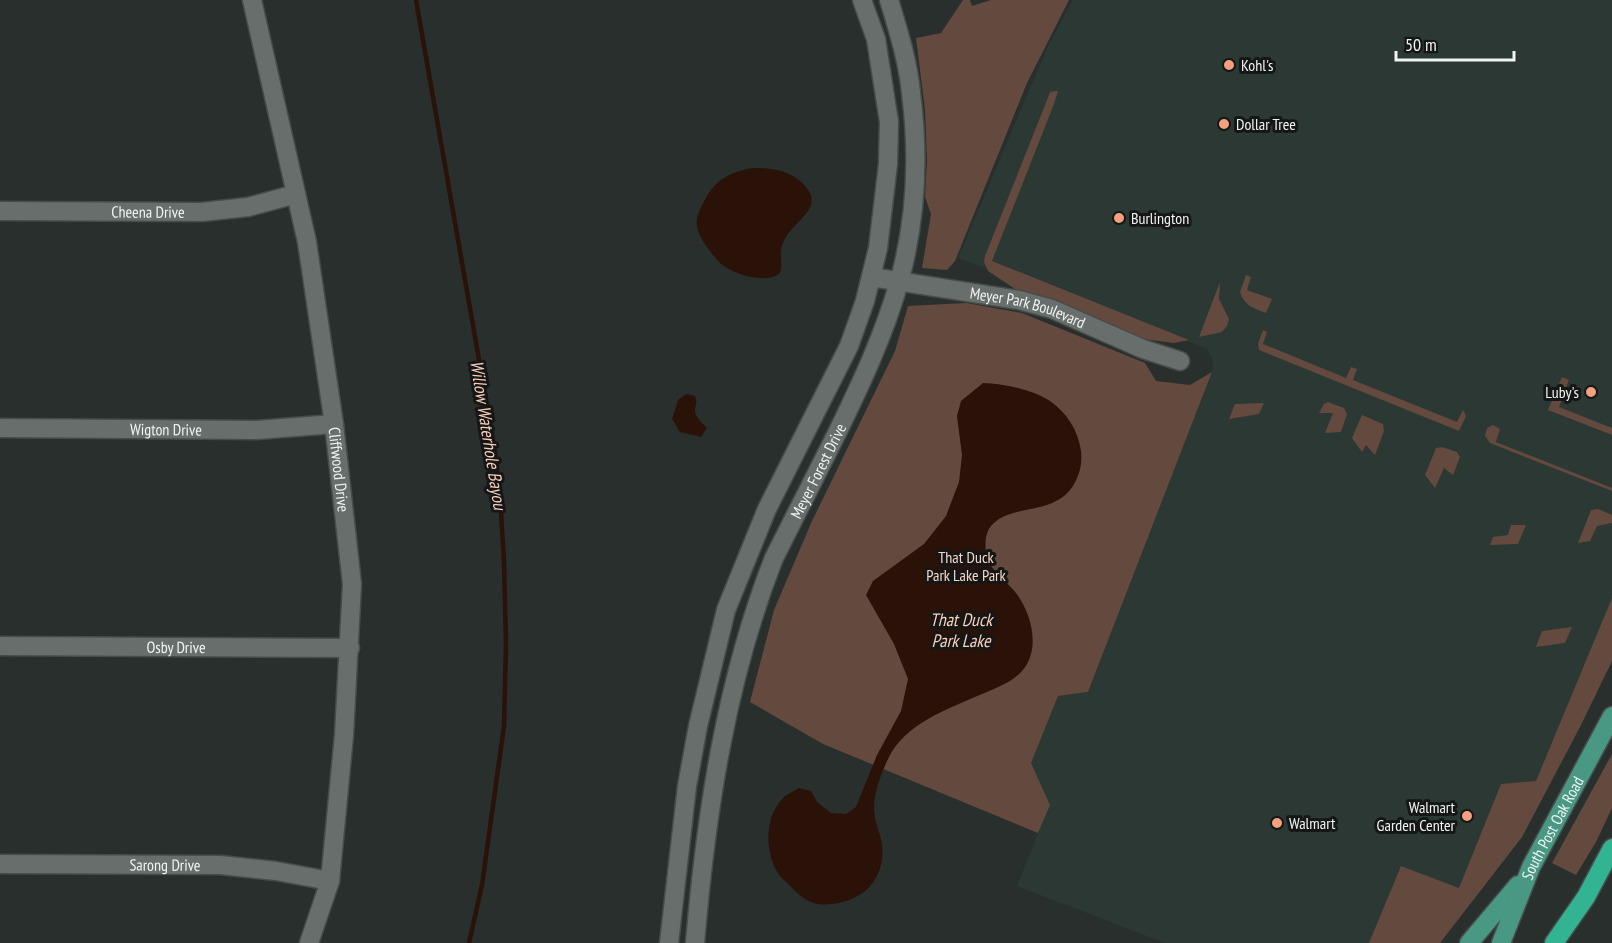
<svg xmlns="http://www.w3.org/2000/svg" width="1612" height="943" viewBox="0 0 1612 943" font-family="'PT Sans Narrow',sans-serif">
<rect width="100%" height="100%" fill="#292f2d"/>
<!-- built -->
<polygon fill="#2b3833" points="1073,0 1612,0 1612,661 1580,727 1522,837 1440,943 1165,943 1017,886 1049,805 1030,763 1058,696 1088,692 1212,372 1213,360 1206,348 958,258 1049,44"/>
<!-- green -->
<g fill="#64493e">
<polygon points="963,0 970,0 972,6 991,0 1069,0 1027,83 955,261 947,270 922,268 931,214 925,197 927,160 925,110 916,38 941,33"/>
<polygon points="1055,91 1058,91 1054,104 992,261 1189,340 1174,343 1143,339 1018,291 988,271 984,262 985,256 1047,100 1050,92"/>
<path d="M 1246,275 L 1251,277 L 1247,290 L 1272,299 L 1266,313 C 1253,308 1245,306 1240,292 Z"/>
<polygon points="1220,282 1219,299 1229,319 1227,326 1222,332 1199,337"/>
<polygon points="966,303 1022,313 1145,363 1156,381 1190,385 1212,372 1088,692 1058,696 1031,763 1050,805 1038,833 823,744 750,702 774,610 812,521 895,351 908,306"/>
<polygon points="1263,330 1267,332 1263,344 1346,378 1351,367 1357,369 1353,380 1457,422 1463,410 1466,416 1459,431 1259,350 1258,344"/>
<polygon points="1562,377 1569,380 1559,407 1612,428 1612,435 1548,410"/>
<polygon points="1328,402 1344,408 1347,414 1341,432 1325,433 1333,413 1319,413 1324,404"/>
<polygon points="1264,403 1259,414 1229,419 1235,404"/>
<polygon points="1362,415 1383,424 1384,431 1375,455 1366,445 1362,452 1352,438"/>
<polygon points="1493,425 1500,429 1496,442 1612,488 1612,491 1490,443 1485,436 1487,428"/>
<polygon points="1442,447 1457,452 1460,457 1453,475 1444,468 1435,488 1425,475 1436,448"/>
<polygon points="1598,509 1612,515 1612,523 1597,526 1590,541 1578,543 1591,510"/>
<polygon points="1511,525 1526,525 1518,544 1490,545 1493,537 1508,535"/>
<polygon points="1612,598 1612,661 1580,727 1522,837 1440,943 1369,943 1401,866 1459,888 1501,784 1536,781"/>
<polygon points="1572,627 1565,643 1536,647 1542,631"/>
<polygon points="1612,754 1612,808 1596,842 1576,875 1552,863"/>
</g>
<!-- water -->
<g fill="#2a1208">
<path d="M 752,168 C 770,168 786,169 800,181 C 832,209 789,220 782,246 C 779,255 783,264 780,273 C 767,285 732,274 720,263 C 712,255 699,238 697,227 C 695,217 702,205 707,196 C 718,178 732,172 752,168 Z"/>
<path d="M 983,383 C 1004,384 1032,389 1050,401 C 1067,413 1078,430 1081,451 C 1082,461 1081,469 1077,478 C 1060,519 1012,501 991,526 C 985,533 985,544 986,553 C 987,568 1007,581 1016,593 C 1032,614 1041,650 1022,671 C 1011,683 995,688 982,694 C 948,709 905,723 888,759 C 881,774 874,792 874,808 C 874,820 879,830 881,840 C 886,860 878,883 861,894 C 849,902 831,906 817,904 C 809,903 799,895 793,889 C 789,885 784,880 780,876 C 764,855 764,817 783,798 C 787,794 794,791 799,788 L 811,791 L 817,802 L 831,813 L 846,814 L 856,807 L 877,755 L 901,711 L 908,679 L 894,644 L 866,595 L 873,581 L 924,544 L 946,516 L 959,482 L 962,455 L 957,416 L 961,401 Z"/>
<path d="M 686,394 L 695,396 C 698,403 695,405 695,411 C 696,418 702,423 707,428 L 701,437 L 680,432 L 672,419 L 678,400 Z"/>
</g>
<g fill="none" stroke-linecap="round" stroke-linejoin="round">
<!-- stream -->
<polyline stroke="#2a1208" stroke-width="4.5" points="416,0 495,451 500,495 504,562 506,644 504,726 482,885 469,943"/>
<defs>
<g id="minor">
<path id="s1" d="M 252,0 L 307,242 L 334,424 L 352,584 L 344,735 L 330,881 L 309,943"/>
<path id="s2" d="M 0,211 L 202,212 L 248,207 L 296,194"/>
<path id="s3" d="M 871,277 L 1019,300 L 1052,309 L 1143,349 L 1180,361"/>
<path id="s4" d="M 0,428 L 257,430 L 334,424"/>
<path id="s5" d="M 0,646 L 350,648"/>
<path id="s6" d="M 0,864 L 220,865 L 276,871 L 330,881"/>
<polyline points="669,943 687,786 698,726 726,610 767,509 849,346 865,301 878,248 888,164 889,122 876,39 862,0"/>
<path id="s7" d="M 695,943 C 706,813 726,680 774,558 C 795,517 816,475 837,433 C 861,384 884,335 899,282 C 916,221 919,155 911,93 C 908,61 898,30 889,0"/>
</g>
<g id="major">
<polyline points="1469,943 1518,885"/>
<path id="s8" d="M 1501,943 L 1531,867 L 1612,716"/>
</g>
<polyline id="highway" points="1554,943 1586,897 1612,848"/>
</defs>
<!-- minor casing -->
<use href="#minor" stroke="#474c4a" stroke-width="21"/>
<!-- major casing -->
<use href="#major" stroke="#474c4a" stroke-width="21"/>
<!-- highway casing -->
<use href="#highway" stroke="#474c4a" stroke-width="21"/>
<!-- minor -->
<use href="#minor" stroke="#686e6c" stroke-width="18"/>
<!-- major -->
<use href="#major" stroke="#489883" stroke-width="18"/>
<!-- highway -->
<use href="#highway" stroke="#32b492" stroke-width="18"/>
</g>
<!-- markers -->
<g fill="#f2a07f" stroke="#141716" stroke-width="2">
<circle cx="1229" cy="65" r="6"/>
<circle cx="1224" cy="124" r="6"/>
<circle cx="1119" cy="218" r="6"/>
<circle cx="1591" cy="392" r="6"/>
<circle cx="1467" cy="816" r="6"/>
<circle cx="1277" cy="823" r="6"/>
</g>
<g text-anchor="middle" stroke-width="6" stroke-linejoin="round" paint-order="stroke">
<!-- poi labels -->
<g font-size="16" fill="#f0f4f3" stroke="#141716" text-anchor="start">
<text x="1241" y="71">Kohl's</text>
<text x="1236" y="130">Dollar Tree</text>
<text x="1131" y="224">Burlington</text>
<text x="1579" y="398" text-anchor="end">Luby's</text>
<text x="1455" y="813" text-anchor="end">Walmart<tspan x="1455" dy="18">Garden Center</tspan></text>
<text x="1289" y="829">Walmart</text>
</g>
<!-- street labels -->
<g font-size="16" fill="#f0f4f3" stroke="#141716">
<text dy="6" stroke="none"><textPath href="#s2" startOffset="148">Cheena Drive</textPath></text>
<text dy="6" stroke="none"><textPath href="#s3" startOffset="160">Meyer Park Boulevard</textPath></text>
<text dy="6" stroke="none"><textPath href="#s4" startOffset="166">Wigton Drive</textPath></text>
<text dy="6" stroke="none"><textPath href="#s1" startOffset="478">Cliffwood Drive</textPath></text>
<text dy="6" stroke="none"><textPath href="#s7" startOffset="492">Meyer Forest Drive</textPath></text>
<text dy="6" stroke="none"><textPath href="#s5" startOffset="176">Osby Drive</textPath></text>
<text dy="6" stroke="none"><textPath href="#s8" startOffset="126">South Post Oak Road</textPath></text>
<text dy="6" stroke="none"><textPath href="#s6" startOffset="165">Sarong Drive</textPath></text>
</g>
<!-- park labels -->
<g font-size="16" fill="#f8d5c6" stroke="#141716">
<text x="966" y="563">That Duck<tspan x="966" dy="18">Park Lake Park</tspan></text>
</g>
<!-- water labels -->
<g font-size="18" font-style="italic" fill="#fccdbb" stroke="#141716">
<text transform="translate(488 435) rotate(81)" y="6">Willow Waterhole Bayou</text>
<text x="961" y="626">That Duck<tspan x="961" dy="21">Park Lake</tspan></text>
</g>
</g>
<!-- scale -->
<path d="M1396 51v9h118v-9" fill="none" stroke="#f0f4f3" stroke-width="3"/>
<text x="1405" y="51" font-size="18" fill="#f0f4f3" stroke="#141716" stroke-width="4.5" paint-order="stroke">50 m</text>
</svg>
